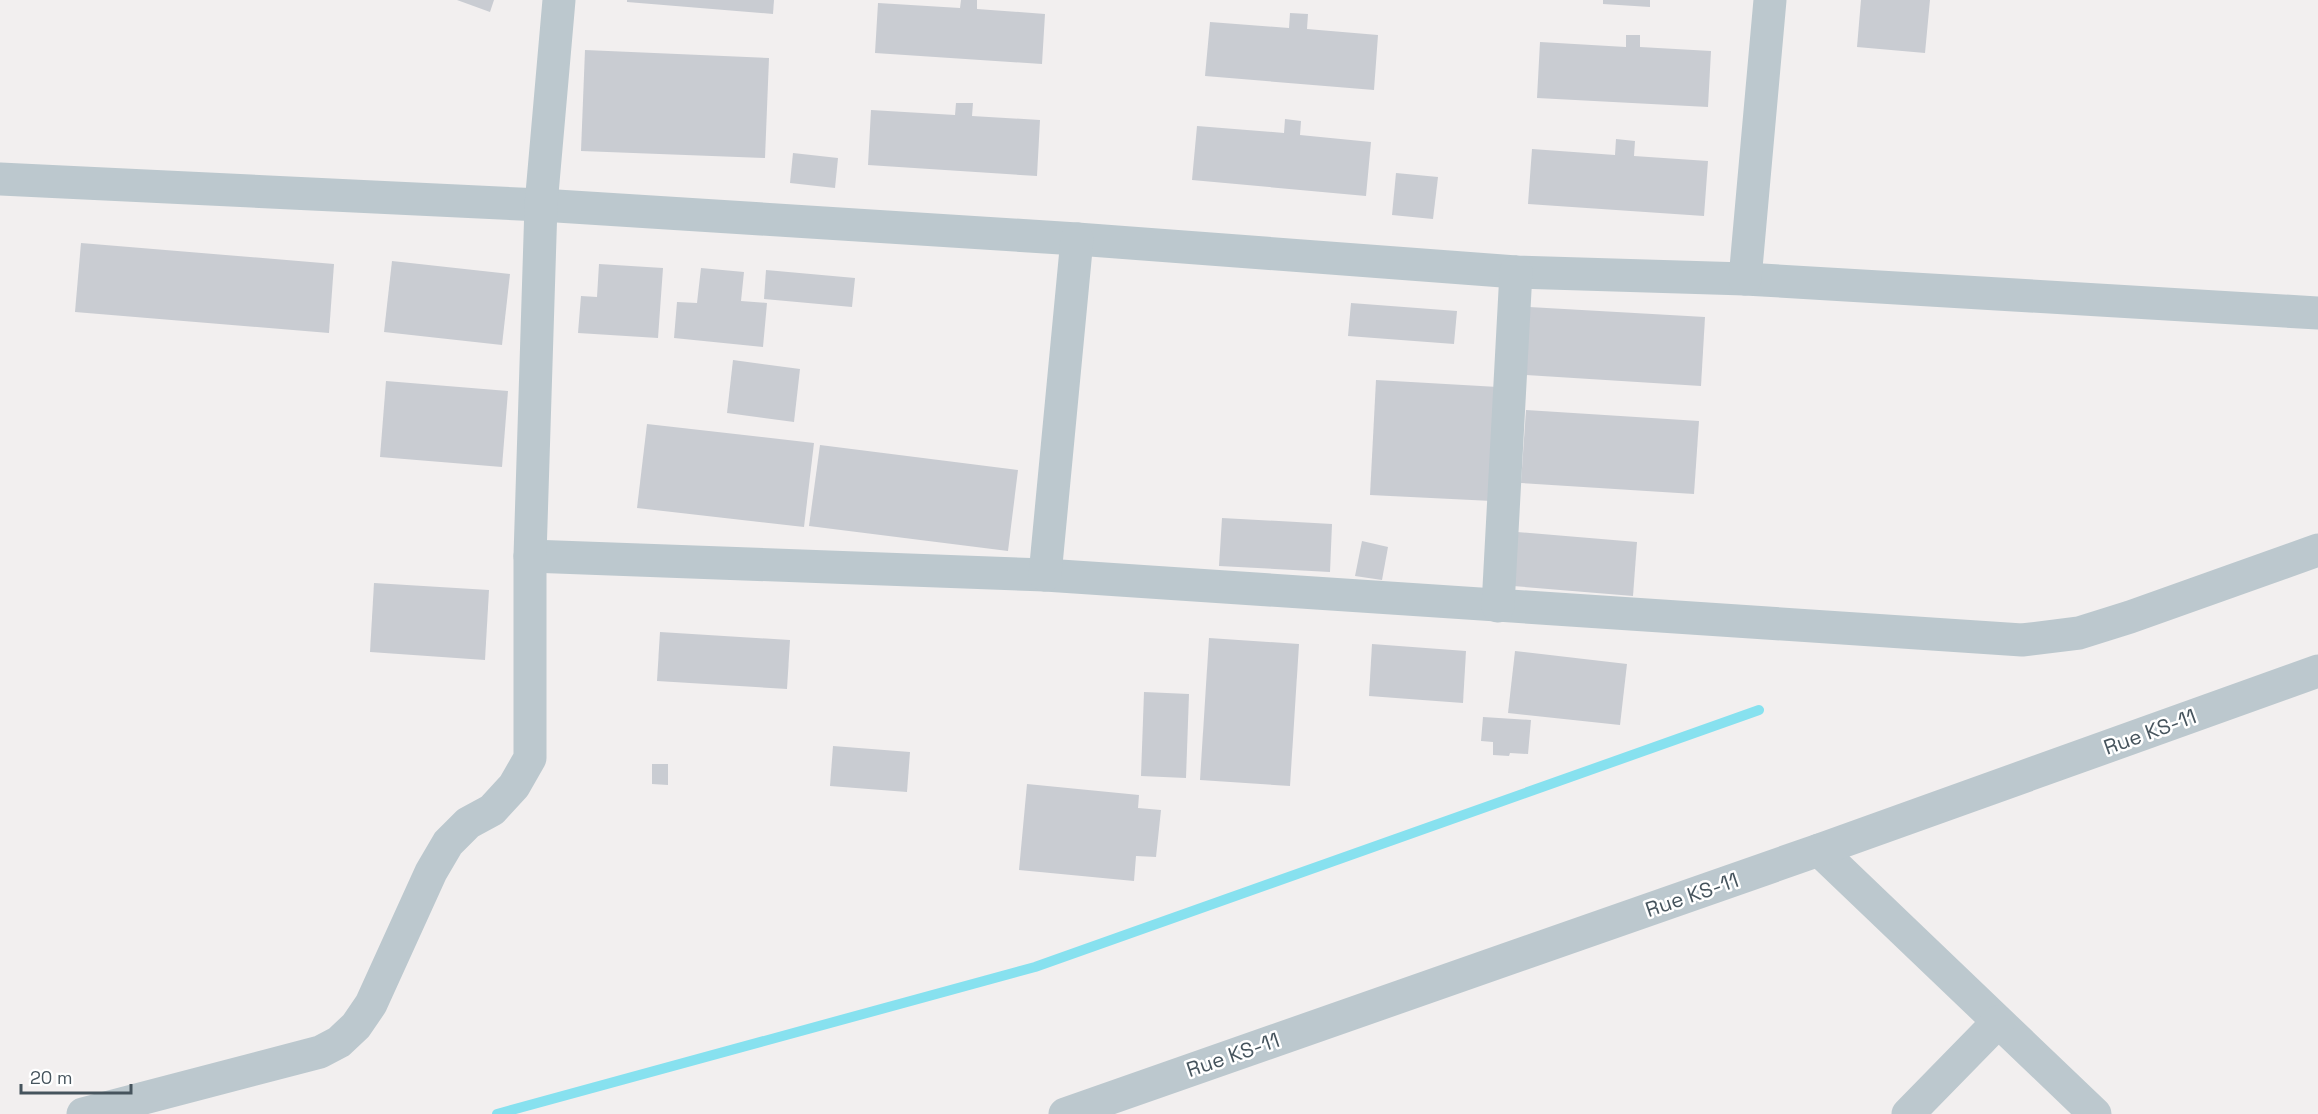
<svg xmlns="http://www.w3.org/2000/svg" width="2318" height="1114" viewBox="0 0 2318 1114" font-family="'Space Grotesk',sans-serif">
<rect width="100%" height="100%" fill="#f2efef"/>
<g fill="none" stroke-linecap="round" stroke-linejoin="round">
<!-- stream -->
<polyline stroke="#87e1ef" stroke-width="10" points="497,1114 1035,967 1759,710"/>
</g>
<!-- building -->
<g fill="#c9ccd2">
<polygon points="457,0 494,0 490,12"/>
<polygon points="627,0 774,0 773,14 627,2"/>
<polygon points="961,0 977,0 977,9 1045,14 1042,64 875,53 878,3 960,8"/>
<polygon points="1603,0 1650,0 1650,7 1603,4"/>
<polygon points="1861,0 1930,0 1925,53 1857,47"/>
<polygon points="1290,13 1308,14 1307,29 1378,35 1374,90 1205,76 1210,22 1289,28"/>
<polygon points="1626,35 1640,35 1640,47 1711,51 1708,107 1537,98 1540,42 1626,47"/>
<polygon points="585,50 769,58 765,158 581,151"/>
<polygon points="956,103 973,103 972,116 1040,120 1037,176 868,165 871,110 955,115"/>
<polygon points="1285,119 1301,121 1300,135 1371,142 1366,196 1192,180 1197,126 1284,133"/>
<polygon points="1616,139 1635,141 1634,156 1708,161 1704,216 1528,204 1532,149 1615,155"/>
<polygon points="793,153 838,158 835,188 790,183"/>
<polygon points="1396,173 1438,177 1433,219 1392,215"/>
<polygon points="81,243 334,264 329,333 75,312"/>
<polygon points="392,261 510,274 502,345 384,332"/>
<polygon points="599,264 663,268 658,338 578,333 581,296 597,297"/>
<polygon points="701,268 744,272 741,301 767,303 763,347 674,338 677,302 697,303"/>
<polygon points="766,270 855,278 852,307 764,299"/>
<polygon points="1351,303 1457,311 1454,344 1348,336"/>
<polygon points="1529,307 1705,317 1701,386 1526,375"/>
<polygon points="733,360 800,369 794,422 727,413"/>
<polygon points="1376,380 1498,387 1492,501 1370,495"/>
<polygon points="386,381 508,391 502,467 380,457"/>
<polygon points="1526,410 1699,421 1694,494 1521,483"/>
<polygon points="647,424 814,443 804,527 637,508"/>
<polygon points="820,445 1018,470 1008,551 809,526"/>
<polygon points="1222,518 1332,524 1330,572 1219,566"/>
<polygon points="1517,532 1637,542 1633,596 1513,586"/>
<polygon points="1362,541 1388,547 1382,580 1355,576"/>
<polygon points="374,583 489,590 485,660 370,652"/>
<polygon points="660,632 790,640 787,689 657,681"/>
<polygon points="1209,638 1299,644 1290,786 1200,780"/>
<polygon points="1372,644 1466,651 1463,703 1369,696"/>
<polygon points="1515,651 1627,664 1620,725 1508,713"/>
<polygon points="1144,692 1189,694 1186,778 1141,776"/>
<polygon points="1483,717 1531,720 1528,754 1510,753 1509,756 1493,755 1493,742 1481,741"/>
<polygon points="833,746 910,752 907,792 830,786"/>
<polygon points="652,764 668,764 668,785 652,784"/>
<polygon points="1027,784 1139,795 1138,808 1161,810 1156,857 1136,856 1134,881 1019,870"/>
</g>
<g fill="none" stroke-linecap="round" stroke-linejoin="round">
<!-- street -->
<g stroke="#bcc8ce" stroke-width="33">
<polyline points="0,179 541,205 1077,239 1516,272 1745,279 2318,313"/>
<polyline points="1745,279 1770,0"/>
<polyline points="530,556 1045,575 2022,640 2079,633 2130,617 2318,550"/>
<polyline points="1045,575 1077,239"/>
<polyline points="1498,606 1516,272"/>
<polyline points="1819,850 2095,1114"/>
<polyline points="83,1114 320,1052 339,1042 356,1026 371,1004 431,872 448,843 468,823 492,810 514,786 530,758 530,556 541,205 559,0"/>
<polyline points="1065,1114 1819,850 2318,671"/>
<polyline points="1908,1114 1998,1022"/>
</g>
</g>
<g text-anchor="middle" stroke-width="5" stroke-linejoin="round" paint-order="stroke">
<!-- street labels -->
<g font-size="21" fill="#46545d" stroke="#fff">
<text transform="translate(2150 732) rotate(-20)" y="7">Rue KS-11</text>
<text transform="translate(1692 895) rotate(-19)" y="7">Rue KS-11</text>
<text transform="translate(1233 1055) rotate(-19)" y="7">Rue KS-11</text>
</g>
</g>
<!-- scale -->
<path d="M21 1084v9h110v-9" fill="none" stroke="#46545d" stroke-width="3"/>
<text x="30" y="1084" font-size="18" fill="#46545d" stroke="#ffffff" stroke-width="4.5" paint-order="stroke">20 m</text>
</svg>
